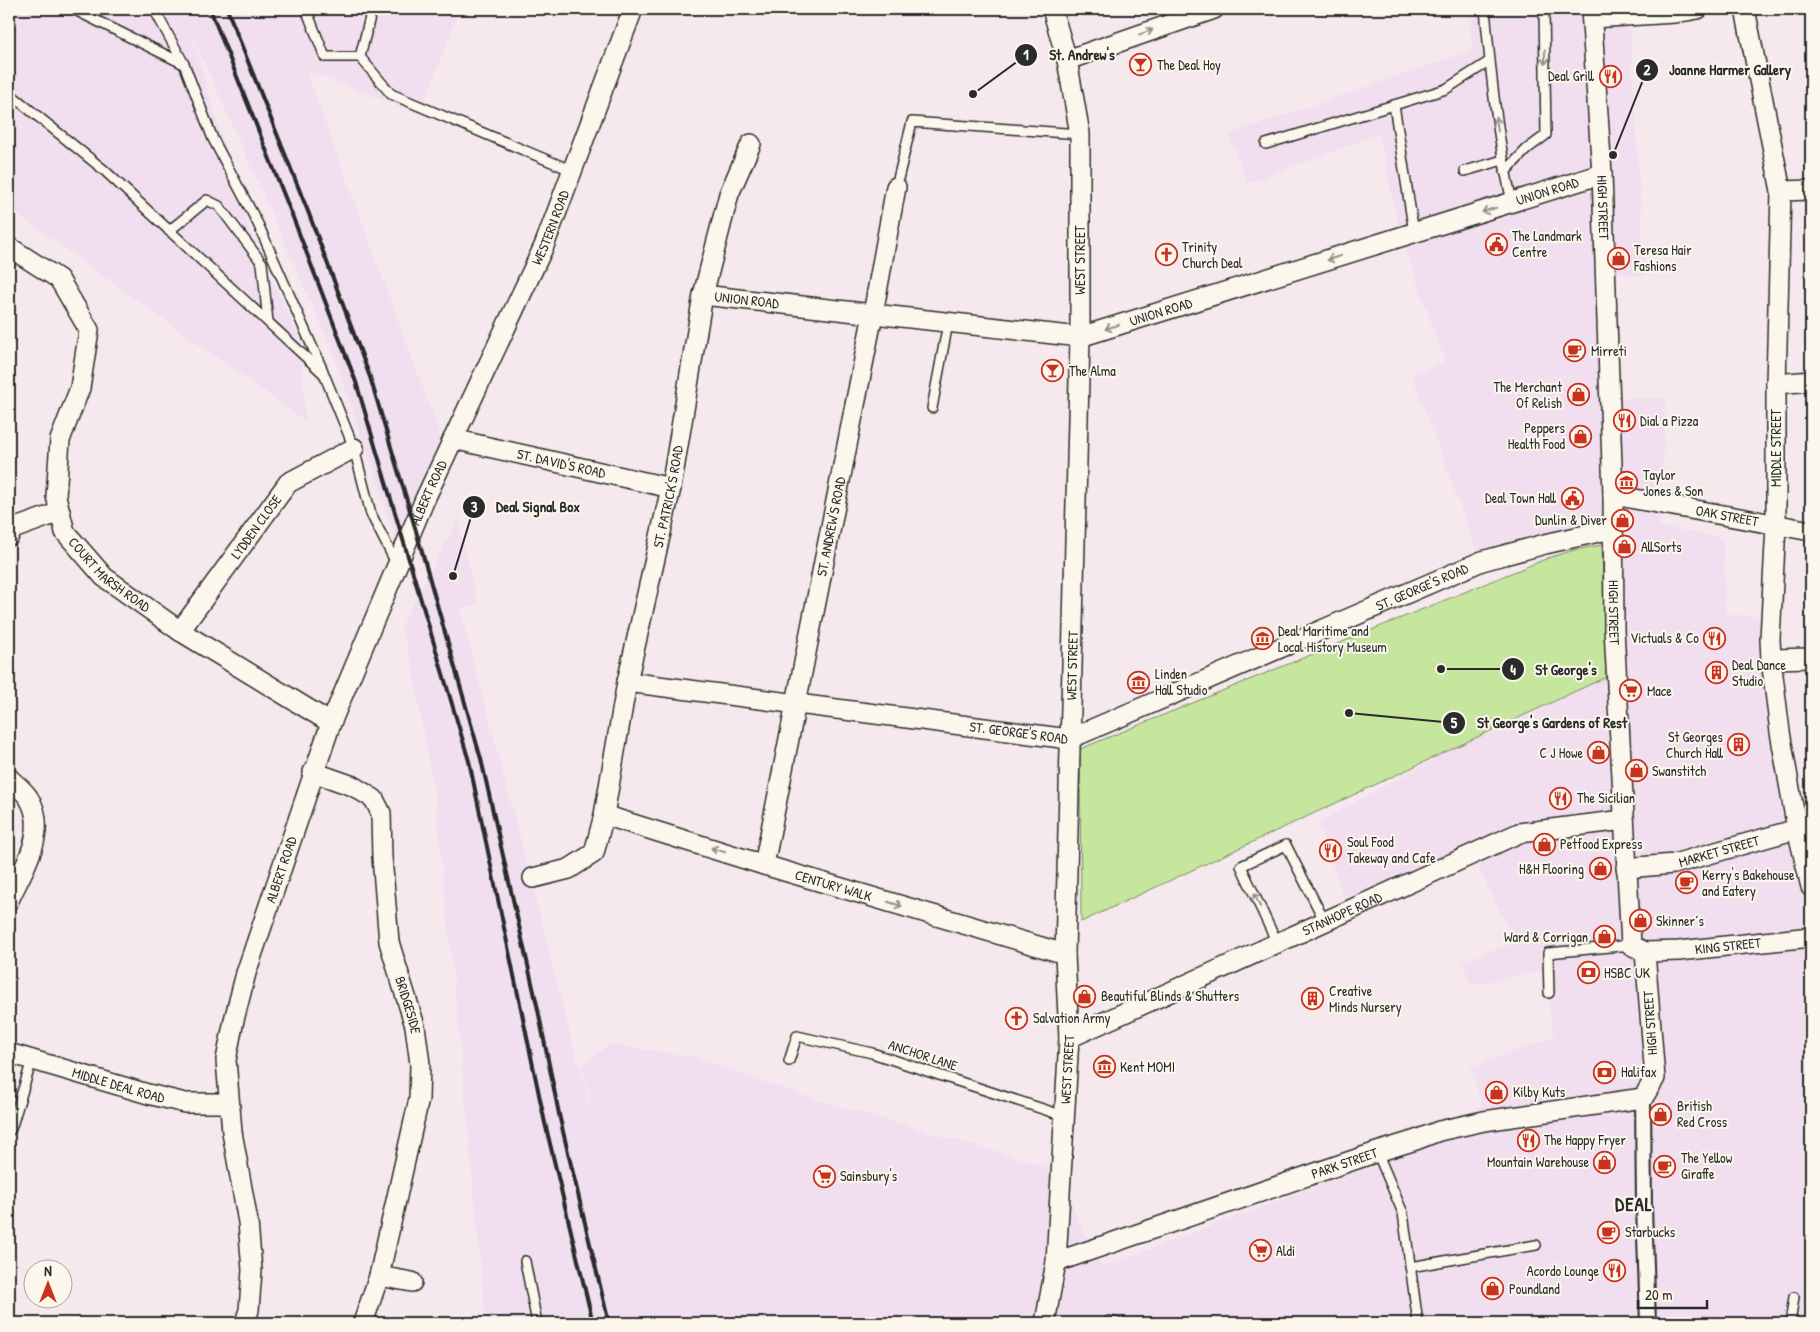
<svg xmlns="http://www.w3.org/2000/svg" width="1820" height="1332" viewBox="0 0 1820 1332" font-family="'Patrick Hand',sans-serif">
<rect width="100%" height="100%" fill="#f5e9ee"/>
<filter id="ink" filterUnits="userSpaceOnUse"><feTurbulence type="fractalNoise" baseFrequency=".02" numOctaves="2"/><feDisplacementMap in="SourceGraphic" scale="10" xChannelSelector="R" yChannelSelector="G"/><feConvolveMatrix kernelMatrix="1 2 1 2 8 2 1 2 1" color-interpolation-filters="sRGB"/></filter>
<g filter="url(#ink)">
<!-- built -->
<g fill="#f1dff0">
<polygon points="9,9 460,9 420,114 306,70 442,439 399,548 331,347 191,33 250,232 301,342 305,421 9,209"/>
<polygon points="1469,9 1629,9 1645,277 1612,272 1616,398 1666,398 1660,526 1723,538 1726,614 1767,617 1797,829 1811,825 1811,1323 486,1323 458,1023 435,798 411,661 401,626 458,520 478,605 460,609 523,849 567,1022 597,1131 581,1065 610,1044 694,1057 808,1097 1053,1168 1102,1267 1369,1166 1482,1105 1470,1067 1554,1037 1544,971 1471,985 1462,961 1515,942 1473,856 1348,910 1318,822 1454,748 1602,545 1482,567 1412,374 1445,362 1399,230 1379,134 1247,184 1229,134 1472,50"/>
</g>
<!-- green -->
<polygon fill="#c7e69d" stroke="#798864" points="1602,545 1606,677 1081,922 1080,749 1548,558 1574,550"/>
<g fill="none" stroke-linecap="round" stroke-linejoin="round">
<defs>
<g id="service">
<polyline points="73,9 184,64"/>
<polyline points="154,9 184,64 213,139 258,224 323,371"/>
<polyline points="306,9 325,57 360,57"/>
<polyline points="372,9 360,57 391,94 573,171"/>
<path d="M 1485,9 C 1491,75 1497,137 1512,202"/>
<polyline points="9,93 104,170 324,374 354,448 371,514 397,565"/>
<polyline points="1266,144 1394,105"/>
<polyline points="1465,171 1503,160"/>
<polyline points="1505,172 1527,149 1546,135 1544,9"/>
<polyline points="896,187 912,122 1080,134"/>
<polyline points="169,231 207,200 219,206 262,263 268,322"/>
<polyline points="1414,233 1394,105 1446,89 1490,61"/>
<polyline points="932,408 948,323"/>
<polyline points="1277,943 1241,866 1286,845 1325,922"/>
<polyline points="1549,993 1548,953 1631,945"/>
<polyline points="789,1061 797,1036 872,1053 1064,1116"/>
<polyline points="9,1131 11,1129 32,1060"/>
<polyline points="1377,1152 1403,1213 1418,1323"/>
<polyline points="525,1261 537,1323"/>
<polyline points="1410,1267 1536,1245"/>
<polyline points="1109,1323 1109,1321 1118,1323"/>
<polyline points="1790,1323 1794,1297"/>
</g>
<polyline id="pedestrian" points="1643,1098 1644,1208 1648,1323"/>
<g id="minor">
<path id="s1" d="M 1591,9 L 1602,174 L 1613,495 L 1614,629 L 1631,945 L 1645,952 L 1679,951 L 1811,937"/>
<polyline points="1745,9 1781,191 1776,384 1776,525 1770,639 1771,659 1780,732 1797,829 1811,887"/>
<polyline points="1592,18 1675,13 1698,9"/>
<polyline points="1067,60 1214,9"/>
<polyline points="1781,191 1811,190"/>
<path id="s2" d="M 9,247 L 59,279 L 89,330 L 80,388 L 60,440 L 56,496 L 65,532 L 104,577 L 180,631 L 331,723"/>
<path id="s3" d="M 703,295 L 1080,337 L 1602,174"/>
<polyline points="1776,384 1811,381"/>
<path id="s4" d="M 453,439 L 671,488"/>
<path id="s5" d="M 1613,495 L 1811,531"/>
<polyline points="9,536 13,529 60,512"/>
<path id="s6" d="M 180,631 L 288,483 L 354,448"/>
<polyline points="1771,659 1811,658"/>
<path id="s7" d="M 627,682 L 1069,739 L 1482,561 L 1545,544 L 1612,529"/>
<path id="s8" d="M 313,772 L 353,786 L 374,799 L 381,813 L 382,857 L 389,942 L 415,1026 L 420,1064 L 419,1099 L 379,1276 L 363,1323"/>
<path d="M 9,778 C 15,784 23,790 28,797 C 50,830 23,869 9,900"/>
<path id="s9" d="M 604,815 L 764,865 L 1065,954"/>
<path id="s10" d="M 764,865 L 873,314 L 896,187"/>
<path id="s11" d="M 1626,868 L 1674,864 L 1811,825"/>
<path id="s12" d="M 533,878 L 569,869 L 594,853 L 604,815 L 627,682 L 671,488 L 703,295 L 729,194 L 751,144"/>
<path id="s13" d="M 1069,1038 L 1519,833 L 1624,820"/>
<path id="s14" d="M 9,1053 L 148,1094 L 185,1103 L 229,1103"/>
<path id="s15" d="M 1056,1262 L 1377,1152 L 1416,1140 L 1439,1131 L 1484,1121 L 1643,1098 L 1655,1078 L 1645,952"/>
<polyline points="379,1276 412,1282"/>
<path id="s16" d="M 245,1323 L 249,1310 L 252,1270 L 248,1222 L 232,1132 L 226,1060 L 234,1020 L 246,973 L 331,723 L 425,499 L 544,246 L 633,9"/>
<path id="s17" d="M 1045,1323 L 1056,1262 L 1069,1038 L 1065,954 L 1080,337 L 1080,134 L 1067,60 L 1052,9"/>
</g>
</defs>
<!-- service casing -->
<use href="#service" stroke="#2b2b2b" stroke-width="12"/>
<!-- pedestrian casing -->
<use href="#pedestrian" stroke="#2b2b2b" stroke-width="18"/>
<!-- minor casing -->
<use href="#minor" stroke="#2b2b2b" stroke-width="22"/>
<!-- service -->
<use href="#service" stroke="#fbf7ec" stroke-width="9"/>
<!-- pedestrian -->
<use href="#pedestrian" stroke="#fbf7ec" stroke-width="14"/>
<!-- minor -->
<use href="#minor" stroke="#fbf7ec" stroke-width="19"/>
<!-- rail -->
<g stroke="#2b2b2b" stroke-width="4">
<polyline points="210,9 294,220 356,382 469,761 545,1123 593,1323"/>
<polyline points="227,9 309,214 370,377 414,524 481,759 537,1005 560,1119 609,1323"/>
</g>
</g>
<!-- one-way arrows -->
<defs><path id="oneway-shaft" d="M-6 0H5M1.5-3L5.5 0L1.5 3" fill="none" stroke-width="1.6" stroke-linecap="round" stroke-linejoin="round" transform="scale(1.25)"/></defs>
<g stroke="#93918c">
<use href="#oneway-shaft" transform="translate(1146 32) rotate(-20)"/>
<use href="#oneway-shaft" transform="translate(1545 57) rotate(89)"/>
<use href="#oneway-shaft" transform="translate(1497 124) rotate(-97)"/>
<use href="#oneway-shaft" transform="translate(1489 210) rotate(163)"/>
<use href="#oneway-shaft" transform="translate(1334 258) rotate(163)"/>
<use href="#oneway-shaft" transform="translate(1112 327) rotate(163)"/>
<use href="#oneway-shaft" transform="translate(718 850) rotate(-163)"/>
<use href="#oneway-shaft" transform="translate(1257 900) rotate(-115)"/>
<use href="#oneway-shaft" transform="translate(895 904) rotate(17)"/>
</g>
</g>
<!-- icons -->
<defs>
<symbol id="bar-ring" viewBox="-11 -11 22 22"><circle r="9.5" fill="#fbf7ec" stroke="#c8321e" stroke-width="1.5"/><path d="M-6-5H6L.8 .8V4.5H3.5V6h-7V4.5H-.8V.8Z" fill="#c8321e"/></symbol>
<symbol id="restaurant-ring" viewBox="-11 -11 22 22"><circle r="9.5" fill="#fbf7ec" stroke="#c8321e" stroke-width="1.5"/><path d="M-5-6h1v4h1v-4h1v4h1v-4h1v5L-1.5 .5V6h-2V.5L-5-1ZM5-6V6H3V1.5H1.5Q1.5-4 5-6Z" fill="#c8321e"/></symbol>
<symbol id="civic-ring" viewBox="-11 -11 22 22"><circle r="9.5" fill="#fbf7ec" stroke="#c8321e" stroke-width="1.5"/><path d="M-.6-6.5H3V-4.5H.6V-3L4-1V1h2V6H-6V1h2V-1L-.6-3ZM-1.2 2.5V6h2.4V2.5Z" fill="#c8321e"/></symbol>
<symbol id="church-ring" viewBox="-11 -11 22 22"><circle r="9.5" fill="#fbf7ec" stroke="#c8321e" stroke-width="1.5"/><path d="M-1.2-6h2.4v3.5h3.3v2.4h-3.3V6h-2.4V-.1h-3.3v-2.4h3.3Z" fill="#c8321e"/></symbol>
<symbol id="shop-ring" viewBox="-11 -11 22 22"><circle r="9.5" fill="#fbf7ec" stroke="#c8321e" stroke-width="1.5"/><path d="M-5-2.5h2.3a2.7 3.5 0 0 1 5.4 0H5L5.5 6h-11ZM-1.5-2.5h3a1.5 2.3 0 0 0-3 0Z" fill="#c8321e"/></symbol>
<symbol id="cafe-ring" viewBox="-11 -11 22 22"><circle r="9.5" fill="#fbf7ec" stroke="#c8321e" stroke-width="1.5"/><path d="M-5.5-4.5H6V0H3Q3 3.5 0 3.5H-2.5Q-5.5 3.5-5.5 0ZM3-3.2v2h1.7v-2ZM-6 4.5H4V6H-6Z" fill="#c8321e"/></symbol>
<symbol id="museum-ring" viewBox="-11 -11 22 22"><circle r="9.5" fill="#fbf7ec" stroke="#c8321e" stroke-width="1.5"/><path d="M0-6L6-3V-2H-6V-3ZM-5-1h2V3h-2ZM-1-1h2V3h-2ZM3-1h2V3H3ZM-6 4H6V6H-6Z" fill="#c8321e"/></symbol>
<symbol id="building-ring" viewBox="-11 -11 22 22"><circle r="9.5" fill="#fbf7ec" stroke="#c8321e" stroke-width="1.5"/><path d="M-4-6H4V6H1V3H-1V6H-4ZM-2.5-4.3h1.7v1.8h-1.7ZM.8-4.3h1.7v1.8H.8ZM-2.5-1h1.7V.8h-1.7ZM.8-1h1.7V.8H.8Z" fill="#c8321e"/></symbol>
<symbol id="supermarket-ring" viewBox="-11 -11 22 22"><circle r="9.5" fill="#fbf7ec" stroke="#c8321e" stroke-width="1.5"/><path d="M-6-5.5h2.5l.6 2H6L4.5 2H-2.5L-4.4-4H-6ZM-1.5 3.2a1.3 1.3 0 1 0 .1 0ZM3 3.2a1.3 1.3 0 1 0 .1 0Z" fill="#c8321e"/></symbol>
<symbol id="bank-ring" viewBox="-11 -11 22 22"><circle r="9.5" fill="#fbf7ec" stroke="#c8321e" stroke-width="1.5"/><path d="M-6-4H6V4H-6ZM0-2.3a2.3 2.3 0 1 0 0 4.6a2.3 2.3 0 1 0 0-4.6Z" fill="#c8321e"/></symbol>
</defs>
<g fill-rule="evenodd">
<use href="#bar-ring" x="1128" y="52" width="25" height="25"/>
<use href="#restaurant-ring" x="1598" y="64" width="25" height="25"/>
<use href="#civic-ring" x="1484" y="232" width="25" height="25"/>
<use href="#church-ring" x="1154" y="242" width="25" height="25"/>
<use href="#shop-ring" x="1606" y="246" width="25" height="25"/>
<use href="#cafe-ring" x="1562" y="338" width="25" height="25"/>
<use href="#bar-ring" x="1040" y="358" width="25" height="25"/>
<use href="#shop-ring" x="1566" y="382" width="25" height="25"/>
<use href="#restaurant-ring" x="1612" y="408" width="25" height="25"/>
<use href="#shop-ring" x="1568" y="424" width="25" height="25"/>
<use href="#museum-ring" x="1614" y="470" width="25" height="25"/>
<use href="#civic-ring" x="1560" y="486" width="25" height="25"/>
<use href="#shop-ring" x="1610" y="508" width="25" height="25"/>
<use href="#shop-ring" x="1612" y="534" width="25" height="25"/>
<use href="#restaurant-ring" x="1702" y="626" width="25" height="25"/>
<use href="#museum-ring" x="1250" y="626" width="25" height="25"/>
<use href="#building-ring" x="1704" y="660" width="25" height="25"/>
<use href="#museum-ring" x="1126" y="670" width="25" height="25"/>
<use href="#supermarket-ring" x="1618" y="678" width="25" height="25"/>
<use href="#building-ring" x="1726" y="732" width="25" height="25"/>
<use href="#shop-ring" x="1586" y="740" width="25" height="25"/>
<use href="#shop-ring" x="1624" y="758" width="25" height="25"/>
<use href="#restaurant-ring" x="1548" y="786" width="25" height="25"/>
<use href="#shop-ring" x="1532" y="832" width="25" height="25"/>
<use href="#restaurant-ring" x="1318" y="838" width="25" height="25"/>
<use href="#shop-ring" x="1588" y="856" width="25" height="25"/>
<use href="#cafe-ring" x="1674" y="870" width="25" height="25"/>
<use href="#shop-ring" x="1628" y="908" width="25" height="25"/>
<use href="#shop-ring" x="1592" y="924" width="25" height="25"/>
<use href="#bank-ring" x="1576" y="960" width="25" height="25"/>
<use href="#shop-ring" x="1072" y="984" width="25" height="25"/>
<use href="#building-ring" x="1300" y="986" width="25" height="25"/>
<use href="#church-ring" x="1004" y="1006" width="25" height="25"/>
<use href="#museum-ring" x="1092" y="1054" width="25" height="25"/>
<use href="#bank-ring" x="1592" y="1060" width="25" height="25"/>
<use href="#shop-ring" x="1484" y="1080" width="25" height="25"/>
<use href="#shop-ring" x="1648" y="1102" width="25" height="25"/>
<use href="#restaurant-ring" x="1516" y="1128" width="25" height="25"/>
<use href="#shop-ring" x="1592" y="1150" width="25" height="25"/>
<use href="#cafe-ring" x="1652" y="1154" width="25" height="25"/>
<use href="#supermarket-ring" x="812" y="1164" width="25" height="25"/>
<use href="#cafe-ring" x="1596" y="1220" width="25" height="25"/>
<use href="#supermarket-ring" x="1248" y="1238" width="25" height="25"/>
<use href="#restaurant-ring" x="1602" y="1258" width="25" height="25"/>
<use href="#shop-ring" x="1480" y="1276" width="25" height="25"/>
</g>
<g text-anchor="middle" stroke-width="4" stroke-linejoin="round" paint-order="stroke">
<!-- poi labels -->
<g font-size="14" fill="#2b2b2b" stroke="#fbf7ec" text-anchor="start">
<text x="1157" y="70">The Deal Hoy</text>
<text x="1594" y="81" text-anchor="end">Deal Grill</text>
<text x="1512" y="241">The Landmark<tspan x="1512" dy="16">Centre</tspan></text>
<text x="1182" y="252">Trinity<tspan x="1182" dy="16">Church Deal</tspan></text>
<text x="1634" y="255">Teresa Hair<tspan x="1634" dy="16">Fashions</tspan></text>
<text x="1591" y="356">Mirreti</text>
<text x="1069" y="376">The Alma</text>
<text x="1562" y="392" text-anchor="end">The Merchant<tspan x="1562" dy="16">Of Relish</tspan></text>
<text x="1640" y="426">Dial a Pizza</text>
<text x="1565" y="433" text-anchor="end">Peppers<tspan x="1565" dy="16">Health Food</tspan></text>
<text x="1643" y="480">Taylor<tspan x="1643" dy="16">Jones &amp; Son</tspan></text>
<text x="1556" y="503" text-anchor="end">Deal Town Hall</text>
<text x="1607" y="525" text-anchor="end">Dunlin &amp; Diver</text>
<text x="1641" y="552">AllSorts</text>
<text x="1278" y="636">Deal Maritime and<tspan x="1278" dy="16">Local History Museum</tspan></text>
<text x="1699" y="643" text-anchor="end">Victuals &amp; Co</text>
<text x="1732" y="670">Deal Dance<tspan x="1732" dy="16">Studio</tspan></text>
<text x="1155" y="679">Linden<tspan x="1155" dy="16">Hall Studio</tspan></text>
<text x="1647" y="696">Mace</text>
<text x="1723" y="742" text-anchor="end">St Georges<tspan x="1723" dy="16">Church Hall</tspan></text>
<text x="1583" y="758" text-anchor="end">C J Howe</text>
<text x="1652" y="776">Swanstitch</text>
<text x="1577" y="803">The Sicilian</text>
<text x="1347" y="847">Soul Food<tspan x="1347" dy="16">Takeway and Cafe</tspan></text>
<text x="1560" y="849">Petfood Express</text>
<text x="1584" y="874" text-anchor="end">H&amp;H Flooring</text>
<text x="1702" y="880">Kerry's Bakehouse<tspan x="1702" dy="16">and Eatery</tspan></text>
<text x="1656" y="926">Skinnerʼs</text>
<text x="1588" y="942" text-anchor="end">Ward &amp; Corrigan</text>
<text x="1604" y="978">HSBC UK</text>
<text x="1329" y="996">Creative<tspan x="1329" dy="16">Minds Nursery</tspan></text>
<text x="1101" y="1001">Beautiful Blinds &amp; Shutters</text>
<text x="1033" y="1023">Salvation Army</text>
<text x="1120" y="1072">Kent MOMI</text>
<text x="1621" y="1077">Halifax</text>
<text x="1513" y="1097">Kilby Kuts</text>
<text x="1677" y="1111">British<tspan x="1677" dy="16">Red Cross</tspan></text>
<text x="1544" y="1145">The Happy Fryer</text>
<text x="1681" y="1163">The Yellow<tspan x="1681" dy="16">Giraffe</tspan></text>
<text x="1589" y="1167" text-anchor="end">Mountain Warehouse</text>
<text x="840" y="1181">Sainsbury's</text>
<text x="1625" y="1237">Starbucks</text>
<text x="1276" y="1256">Aldi</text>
<text x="1599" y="1276" text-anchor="end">Acordo Lounge</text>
<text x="1509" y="1294">Poundland</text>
</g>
<!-- street labels -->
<g font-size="14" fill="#2b2b2b" stroke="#fbf7ec">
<text dy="5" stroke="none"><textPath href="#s3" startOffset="869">UNION ROAD</textPath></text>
<text dy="5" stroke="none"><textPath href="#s1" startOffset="199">HIGH STREET</textPath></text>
<text dy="5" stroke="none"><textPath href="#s16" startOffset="1161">WESTERN ROAD</textPath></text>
<text transform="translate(1080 260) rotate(-90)" y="5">WEST STREET</text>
<text dy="5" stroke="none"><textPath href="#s3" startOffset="44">UNION ROAD</textPath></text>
<text dy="5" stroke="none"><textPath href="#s3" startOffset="464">UNION ROAD</textPath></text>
<text transform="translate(1776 448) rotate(-90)" y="5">MIDDLE STREET</text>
<text dy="5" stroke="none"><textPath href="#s4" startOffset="111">ST. DAVID'S ROAD</textPath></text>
<text dy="5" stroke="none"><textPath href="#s16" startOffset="869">ALBERT ROAD</textPath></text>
<text dy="5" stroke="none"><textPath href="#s12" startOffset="431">ST. PATRICK'S ROAD</textPath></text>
<text dy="5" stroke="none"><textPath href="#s5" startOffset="116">OAK STREET</textPath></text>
<text dy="5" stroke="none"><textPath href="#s10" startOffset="345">ST. ANDREW'S ROAD</textPath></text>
<text dy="5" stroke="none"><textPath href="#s6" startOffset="129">LYDDEN CLOSE</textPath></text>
<text dy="5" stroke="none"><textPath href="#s2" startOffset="388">COURT MARSH ROAD</textPath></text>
<text dy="5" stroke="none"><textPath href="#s7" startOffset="830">ST. GEORGE'S ROAD</textPath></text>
<text dy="5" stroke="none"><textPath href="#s1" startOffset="604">HIGH STREET</textPath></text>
<text dy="5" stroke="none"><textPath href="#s17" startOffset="659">WEST STREET</textPath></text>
<text dy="5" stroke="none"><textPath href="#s7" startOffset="395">ST. GEORGE'S ROAD</textPath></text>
<text dy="5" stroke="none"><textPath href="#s11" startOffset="95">MARKET STREET</textPath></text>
<text dy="5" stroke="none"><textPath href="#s16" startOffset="464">ALBERT ROAD</textPath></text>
<text dy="5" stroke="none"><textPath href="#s9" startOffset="240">CENTURY WALK</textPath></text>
<text dy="5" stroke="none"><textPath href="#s13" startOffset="300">STANHOPE ROAD</textPath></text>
<text dy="5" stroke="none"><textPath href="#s1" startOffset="1036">KING STREET</textPath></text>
<text dy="5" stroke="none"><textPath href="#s8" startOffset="278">BRIDGESIDE</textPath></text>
<text transform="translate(1650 1023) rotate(-94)" y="5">HIGH STREET</text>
<text transform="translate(923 1055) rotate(18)" y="5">ANCHOR LANE</text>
<text dy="5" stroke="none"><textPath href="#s17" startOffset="255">WEST STREET</textPath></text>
<text dy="5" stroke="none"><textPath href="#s14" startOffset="114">MIDDLE DEAL ROAD</textPath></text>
<text dy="5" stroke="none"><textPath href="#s15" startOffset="305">PARK STREET</textPath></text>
</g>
<!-- district labels -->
<g font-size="19" font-weight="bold" letter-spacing="1" fill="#2b2b2b" stroke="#fbf7ec">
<text x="1634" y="1211">DEAL</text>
</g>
</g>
<!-- callouts -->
<path fill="none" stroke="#2b2b2b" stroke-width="2" d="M973 94L1026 55M1613 155L1647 70M453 576L474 507M1441 669L1513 669M1349 713L1454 723"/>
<g fill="#2b2b2b" stroke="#fbf7ec" stroke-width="2">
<circle cx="973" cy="94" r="5"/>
<circle cx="1613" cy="155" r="5"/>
<circle cx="453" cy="576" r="5"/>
<circle cx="1441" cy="669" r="5"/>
<circle cx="1349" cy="713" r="5"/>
<circle cx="1026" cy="55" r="12"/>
<circle cx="1647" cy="70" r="12"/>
<circle cx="474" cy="507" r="12"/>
<circle cx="1513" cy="669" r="12"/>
<circle cx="1454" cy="723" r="12"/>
</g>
<g font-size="15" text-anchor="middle" font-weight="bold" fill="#fff">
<text x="1026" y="60">1</text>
<text x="1647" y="75">2</text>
<text x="474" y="512">3</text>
<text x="1513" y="675">4</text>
<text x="1454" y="728">5</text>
</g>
<g font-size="15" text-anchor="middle" font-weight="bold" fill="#2b2b2b" stroke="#fbf7ec" stroke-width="4" stroke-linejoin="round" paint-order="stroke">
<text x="1082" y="60">St. Andrew's</text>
<text x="1730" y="75">Joanne Harmer Gallery</text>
<text x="538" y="512">Deal Signal Box</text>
<text x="1566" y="675">St George's</text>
<text x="1552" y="728">St George's Gardens of Rest</text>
</g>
<!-- margin -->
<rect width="1820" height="1332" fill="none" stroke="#fbf7ec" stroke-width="30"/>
<rect x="15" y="15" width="1790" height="1302" fill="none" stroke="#2b2b2b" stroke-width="2" filter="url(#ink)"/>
<!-- north arrow -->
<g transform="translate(48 1284)"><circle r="24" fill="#fbf7ec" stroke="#a8a59f"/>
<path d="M0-4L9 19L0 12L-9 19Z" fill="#c8321e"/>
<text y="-8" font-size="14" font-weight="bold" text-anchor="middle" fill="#2b2b2b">N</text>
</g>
<!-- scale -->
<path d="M1638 1300v8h69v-8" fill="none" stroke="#2b2b2b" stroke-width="2.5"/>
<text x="1645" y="1300" font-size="15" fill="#2b2b2b" stroke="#fbf7ec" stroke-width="4" paint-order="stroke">20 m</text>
</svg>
